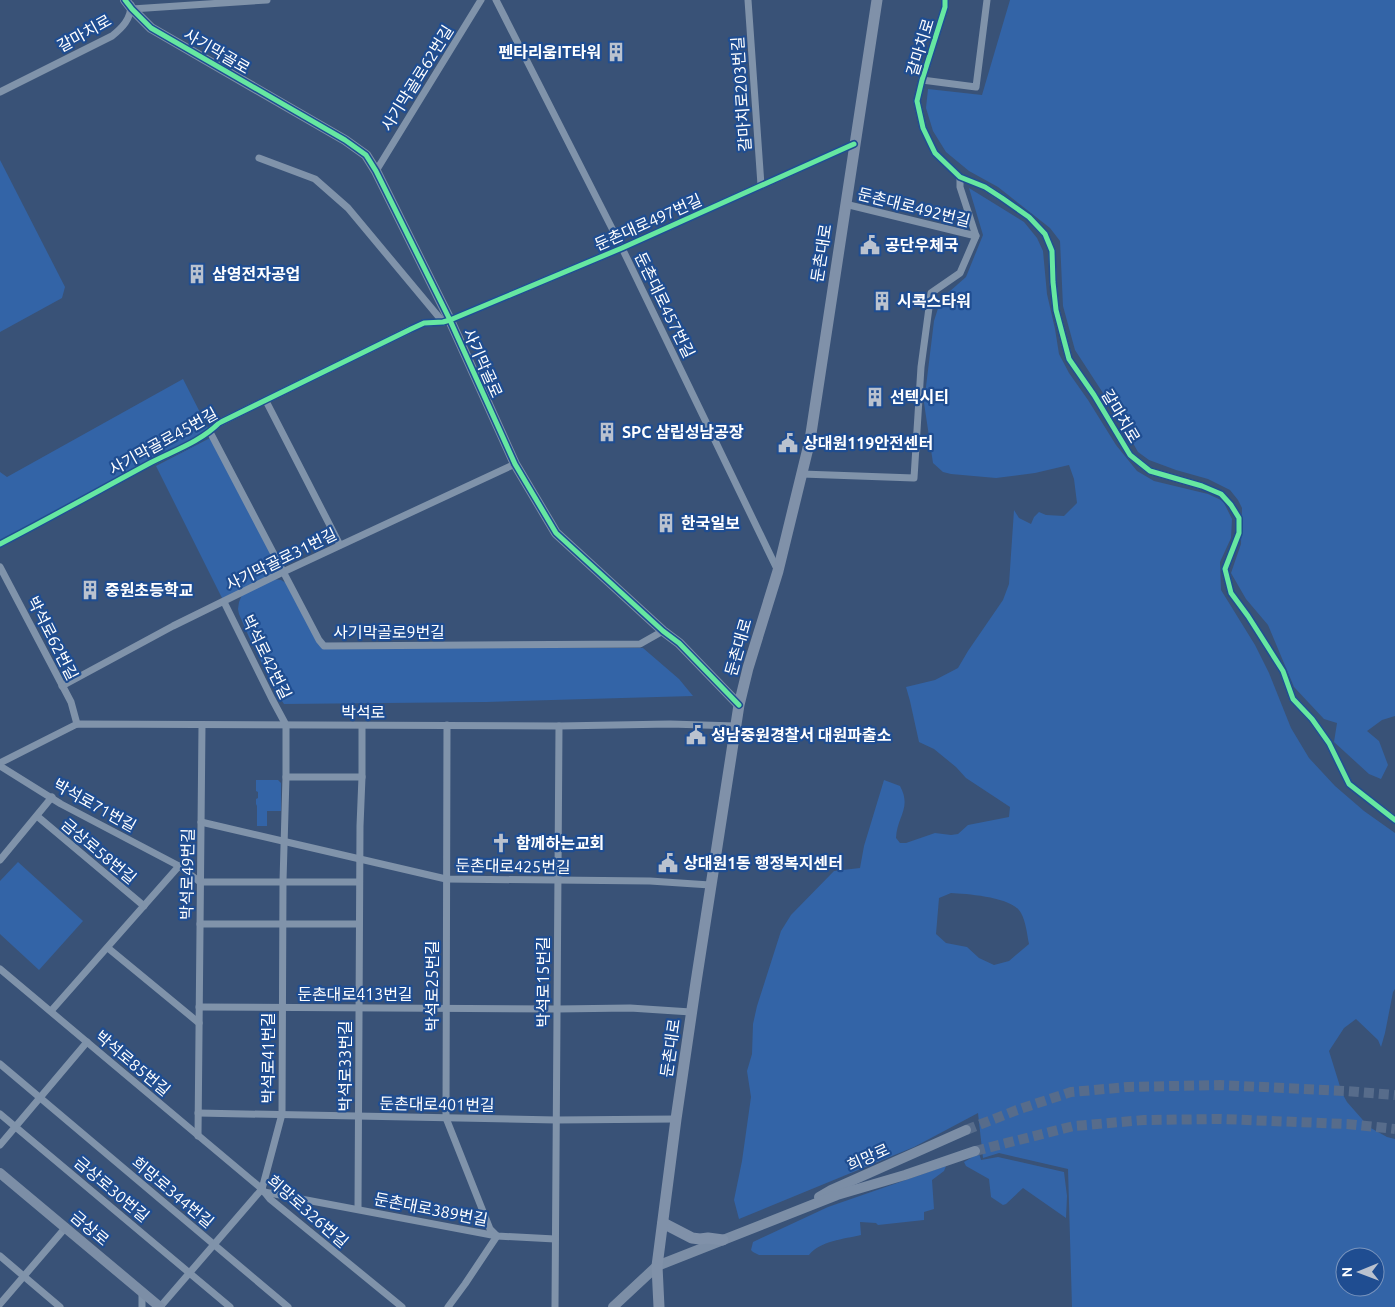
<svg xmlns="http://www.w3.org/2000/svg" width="1395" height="1307" viewBox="0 0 1395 1307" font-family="Ubuntu,'Noto Sans KR',sans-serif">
<rect width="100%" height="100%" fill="#395277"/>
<!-- green -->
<g fill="#3364a7" fill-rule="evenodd">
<polygon points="1010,0 1395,0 1395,716 1382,720 1367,731 1379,741 1388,765 1381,779 1369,774 1334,742 1337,723 1324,719 1294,687 1268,625 1246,599 1231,573 1241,544 1242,508 1238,500 1230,490 1208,479 1176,470 1149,460 1138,452 1116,413 1075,350 1063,306 1060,241 1050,228 998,187 969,171 946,152 933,131 926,108 928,89 982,95"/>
<polygon points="0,160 65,287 62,298 0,332"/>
<path d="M 969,188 L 1024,222 L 1037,238 L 1043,251 L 1047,294 L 1055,329 L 1059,354 L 1069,373 L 1088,400 L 1116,445 L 1137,471 L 1154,481 L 1208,494 L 1223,501 L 1232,519 L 1231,538 L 1220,562 L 1221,590 L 1255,645 L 1269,673 L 1291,728 L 1309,758 L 1335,786 L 1364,811 L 1395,833 L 1395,989 L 1393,992 L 1385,1033 L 1381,1047 L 1378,1040 L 1356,1019 L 1344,1028 L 1329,1051 L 1342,1093 L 1347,1102 L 1369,1127 L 1387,1137 L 1395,1139 L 1395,1307 L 1072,1307 L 1068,1169 L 999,1153 L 983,1158 L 978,1113 L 914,1147 L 739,1219 L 734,1200 L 742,1161 L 751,1097 L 747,1071 L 752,1054 L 753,1024 L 757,1006 L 781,931 L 791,915 L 834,871 L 860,868 L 864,846 L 884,780 L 900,786 C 912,808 897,816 896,838 L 900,843 L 906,843 L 935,833 L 951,835 L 958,834 L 968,825 L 1009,817 L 1010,807 L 966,778 L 956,767 L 934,749 L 919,742 L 910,701 L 906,687 L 935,680 L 958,668 L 968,651 L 1003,600 L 1009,584 L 1014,510 L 1019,518 L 1031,524 L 1034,517 L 1039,512 L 1046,515 L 1064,516 L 1077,503 L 1074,479 L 1069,465 L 1035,473 L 996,478 L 951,474 L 943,472 L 933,463 L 924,403 L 934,321 L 941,299 L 966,277 L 983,235 ZM 951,893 C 968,894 1013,897 1021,913 C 1026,922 1027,934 1029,944 L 1009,961 L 994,965 L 979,958 L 967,947 L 946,943 L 936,934 L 939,898 ZM 1345,1257 L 1375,1257 L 1375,1287 L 1345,1287 Z"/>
<polygon points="183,379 210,432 0,540 0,472 7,477"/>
<polygon points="212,437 283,572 224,602 156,466"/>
<polygon points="272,579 281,580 286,583 318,643 549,648 643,648 679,679 693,696 486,702 284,704 276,692 249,637 239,614 238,609 239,602 242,595"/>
<polygon points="256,780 278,780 281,783 281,811 267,811 267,826 257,826 257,806 256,804 256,799 258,798 258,792 256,791"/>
<polygon points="18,862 83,921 39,970 0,934 0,881"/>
<polygon points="979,1153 981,1160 998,1157 1064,1172 1067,1196 1066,1218 1023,1188 1006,1204 1003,1205 991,1197 989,1179 966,1166 964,1162"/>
<path d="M 946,1166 L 944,1171 L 932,1180 L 934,1209 L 924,1212 L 924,1220 L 878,1225 L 876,1223 L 860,1222 L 861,1235 C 844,1239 820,1241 809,1255 L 759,1255 L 753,1252 L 751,1250 L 753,1242 L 828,1207 Z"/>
</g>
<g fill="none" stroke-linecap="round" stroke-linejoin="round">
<!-- secondary-tunnel -->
<g stroke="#576c8b" stroke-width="10" stroke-dasharray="10 5" stroke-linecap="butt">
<polyline points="966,1130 1017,1110 1071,1092 1128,1087 1220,1085 1346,1091 1395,1095"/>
<polyline points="975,1151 1074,1126 1144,1120 1221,1119 1347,1124 1395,1129"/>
</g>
<!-- street -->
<g stroke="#8093aa" stroke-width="7">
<polyline points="496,0 622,248 778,571"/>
<polyline points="748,0 761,185"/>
<polyline points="945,0 945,7 922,80 917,101 923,128 935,153 960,177 985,187 1002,198 1029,217 1045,234 1052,251 1053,282 1056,310 1069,359 1094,395 1130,455 1150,471 1202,486 1221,494 1231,505 1239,518 1239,533 1225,569 1231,593 1248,616 1283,671 1293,699 1312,719 1329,743 1349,784 1395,820"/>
<polyline points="132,9 267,0"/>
<polyline points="922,80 976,87 987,0"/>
<path d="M 0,92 L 112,36 C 122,28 131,19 131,5"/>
<polyline points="259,158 315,179 348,208 443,322"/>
<polyline points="376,171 481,0"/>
<polyline points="845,204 976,236"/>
<polyline points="266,401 340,545"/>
<polyline points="210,432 319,640 324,646 640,644 663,631"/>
<polyline points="802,474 914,478 921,367 931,293 960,273 976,236 960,187 960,177"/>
<path d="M 0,544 C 50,518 100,490 150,463 C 173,451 200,442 219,423 L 411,329 L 424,323 L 443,322 L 450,320 L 622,248 L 854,144"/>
<polyline points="0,567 71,702 77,724"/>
<polyline points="62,686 173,626 283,572 515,464"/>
<polyline points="447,725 446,1118 490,1229 497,1236"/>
<polyline points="0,763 77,724 559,726 670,724 736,726"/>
<polyline points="0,766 61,804 179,866 200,882 359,882"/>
<polyline points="286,777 362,777"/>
<polyline points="37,816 144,906"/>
<polyline points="201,822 446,879 650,881 710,885"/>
<polyline points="0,860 52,797"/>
<polyline points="200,924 359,924"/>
<polyline points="108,948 199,1023"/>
<polyline points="0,969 262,1189 270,1199 402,1307"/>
<polyline points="199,1007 557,1009 630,1008 691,1012"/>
<polyline points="51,1011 179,866"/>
<polyline points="0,1064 288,1307"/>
<polyline points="198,1113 556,1120 676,1119"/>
<polyline points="0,1114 230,1307"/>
<polyline points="198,1136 202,725"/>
<polyline points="0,1145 87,1042"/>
<polyline points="264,1192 497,1236 555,1239"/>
<polyline points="358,1209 360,826 362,777 362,726"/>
<polyline points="0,1256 60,1307"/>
<polyline points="0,1304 66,1227"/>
<polyline points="142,1307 142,1292"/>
<polyline points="160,1307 262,1189 282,1114 283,881 286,777 286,725 272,699 224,602"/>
<polyline points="448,1307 465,1284 497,1236"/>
<polyline points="555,1307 559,726"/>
</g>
<!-- secondary -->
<g stroke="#7c8ea6" stroke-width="10">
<polyline points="125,0 132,9 151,28 345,140 366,155 376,171 449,318 515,464 556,533 663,631 679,643 739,705"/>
<polyline points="0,1173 160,1307"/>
<polyline points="819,1197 831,1190 966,1130"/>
<polyline points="613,1307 657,1266 837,1195 905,1175 975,1151"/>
</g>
<!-- primary -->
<g stroke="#8091a9" stroke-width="11">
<polyline points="663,1223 692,1238 700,1239 708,1238 723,1240"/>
<polyline points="659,1307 657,1266 676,1119 696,982 739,705 748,668 778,571 810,440 877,0"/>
</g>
<defs>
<g id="cycleway">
<polyline points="125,0 132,9 151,28 345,140 366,155 376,171 449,318 515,464 556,533 663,631 679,643 739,705"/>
<polyline points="945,0 945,7 922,80 917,101 923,128 935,153 960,177 985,187 1002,198 1029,217 1045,234 1052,251 1053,282 1056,310 1069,359 1094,395 1130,455 1150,471 1202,486 1221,494 1231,505 1239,518 1239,533 1225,569 1231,593 1248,616 1283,671 1293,699 1312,719 1329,743 1349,784 1395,820"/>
<path d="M 0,544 C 50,518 100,490 150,463 C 173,451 200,442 219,423 L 411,329 L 424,323 L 443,322 L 450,320 L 622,248 L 854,144"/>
</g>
</defs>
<!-- cycleway casing -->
<use href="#cycleway" stroke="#1f4d91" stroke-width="8"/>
<!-- cycleway -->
<use href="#cycleway" stroke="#66e7a1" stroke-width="5"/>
</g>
<!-- icons -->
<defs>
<symbol id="building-bare" viewBox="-9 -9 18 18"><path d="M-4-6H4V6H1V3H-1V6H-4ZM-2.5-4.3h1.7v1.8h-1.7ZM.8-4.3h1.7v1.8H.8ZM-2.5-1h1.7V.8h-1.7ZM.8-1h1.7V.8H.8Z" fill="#bac2cf" stroke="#1f4d91" stroke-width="2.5" paint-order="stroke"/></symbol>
<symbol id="civic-bare" viewBox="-9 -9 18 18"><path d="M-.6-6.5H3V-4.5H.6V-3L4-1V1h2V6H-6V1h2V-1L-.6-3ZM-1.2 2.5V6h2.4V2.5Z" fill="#bac2cf" stroke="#1f4d91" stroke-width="2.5" paint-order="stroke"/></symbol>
<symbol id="church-bare" viewBox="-9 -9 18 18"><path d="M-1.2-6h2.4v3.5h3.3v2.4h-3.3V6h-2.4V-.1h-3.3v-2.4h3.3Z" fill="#bac2cf" stroke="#1f4d91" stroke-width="2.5" paint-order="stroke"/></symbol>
</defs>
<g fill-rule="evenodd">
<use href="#building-bare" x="602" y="38" width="28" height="28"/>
<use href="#civic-bare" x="856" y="231" width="28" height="28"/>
<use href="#building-bare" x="183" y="260" width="28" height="28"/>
<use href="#building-bare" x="868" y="287" width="28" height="28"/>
<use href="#building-bare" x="861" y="383" width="28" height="28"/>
<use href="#building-bare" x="593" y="418" width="28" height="28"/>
<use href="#civic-bare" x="774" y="429" width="28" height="28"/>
<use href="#building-bare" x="652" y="509" width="28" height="28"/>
<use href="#building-bare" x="76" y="576" width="28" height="28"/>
<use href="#civic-bare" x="682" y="721" width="28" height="28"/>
<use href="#church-bare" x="487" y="829" width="28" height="28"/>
<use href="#civic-bare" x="654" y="849" width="28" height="28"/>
</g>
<g text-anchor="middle" stroke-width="4.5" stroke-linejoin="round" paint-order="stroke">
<!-- street labels -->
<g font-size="16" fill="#fff" stroke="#1f4d91">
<text transform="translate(84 33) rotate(-29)" y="6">갈마치로</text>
<text transform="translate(920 47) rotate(-73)" y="6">갈마치로</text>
<text transform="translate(217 51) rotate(30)" y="6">사기막골로</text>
<text transform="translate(417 78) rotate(-58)" y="6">사기막골로62번길</text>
<text transform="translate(741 94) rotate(-94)" y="6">갈마치로203번길</text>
<text transform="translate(914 207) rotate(14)" y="6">둔촌대로492번길</text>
<text transform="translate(648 222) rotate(-24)" y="6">둔촌대로497번길</text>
<text transform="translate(821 253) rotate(-81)" y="6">둔촌대로</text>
<text transform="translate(665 305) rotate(64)" y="6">둔촌대로457번길</text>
<text transform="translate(483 363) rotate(66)" y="6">사기막골로</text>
<text transform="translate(1121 416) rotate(59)" y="6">갈마치로</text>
<text transform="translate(163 441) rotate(-29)" y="6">사기막골로45번길</text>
<text transform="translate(281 559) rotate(-26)" y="6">사기막골로31번길</text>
<text x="389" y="638">사기막골로9번길</text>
<text transform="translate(53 638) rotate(63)" y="6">박석로62번길</text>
<text transform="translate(738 647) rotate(-74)" y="6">둔촌대로</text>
<text transform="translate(267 657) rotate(64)" y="6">박석로42번길</text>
<text x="363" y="718">박석로</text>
<text transform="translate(95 805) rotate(29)" y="6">박석로71번길</text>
<text transform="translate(99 851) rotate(40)" y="6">금상로58번길</text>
<text transform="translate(513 866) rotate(1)" y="6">둔촌대로425번길</text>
<text transform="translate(187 874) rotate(-89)" y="6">박석로49번길</text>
<text transform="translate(543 982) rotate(-90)" y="6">박석로15번길</text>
<text transform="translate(432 986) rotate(-90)" y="6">박석로25번길</text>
<text x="355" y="1000">둔촌대로413번길</text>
<text transform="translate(670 1048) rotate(-82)" y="6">둔촌대로</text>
<text transform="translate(268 1058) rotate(-90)" y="6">박석로41번길</text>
<text transform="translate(133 1063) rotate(40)" y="6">박석로85번길</text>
<text transform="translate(345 1066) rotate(-90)" y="6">박석로33번길</text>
<text transform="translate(437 1104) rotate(1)" y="6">둔촌대로401번길</text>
<text transform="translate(868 1157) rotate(-24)" y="6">희망로</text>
<text transform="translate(112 1189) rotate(40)" y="6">금상로30번길</text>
<text transform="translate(173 1192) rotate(40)" y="6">희망로344번길</text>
<text transform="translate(431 1209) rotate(11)" y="6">둔촌대로389번길</text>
<text transform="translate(308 1211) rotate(41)" y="6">희망로326번길</text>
<text transform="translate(90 1228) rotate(40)" y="6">금상로</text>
</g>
<!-- poi labels -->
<g font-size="16" font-weight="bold" fill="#fff" stroke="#1f4d91" text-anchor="start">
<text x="601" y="58" text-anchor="end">펜타리움IT타워</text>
<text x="885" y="251">공단우체국</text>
<text x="212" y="280">삼영전자공업</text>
<text x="897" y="307">시콕스타워</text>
<text x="890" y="403">선텍시티</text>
<text x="622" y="438">SPC 삼립성남공장</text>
<text x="803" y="449">상대원119안전센터</text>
<text x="681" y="529">한국일보</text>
<text x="105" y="596">중원초등학교</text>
<text x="711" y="741">성남중원경찰서 대원파출소</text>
<text x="516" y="849">함께하는교회</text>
<text x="683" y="869">상대원1동 행정복지센터</text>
</g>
</g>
<!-- north arrow -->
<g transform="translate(1360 1272) rotate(269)"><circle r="24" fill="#1f4d91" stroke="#7994bd"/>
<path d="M0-4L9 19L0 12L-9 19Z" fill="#bac2cf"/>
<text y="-8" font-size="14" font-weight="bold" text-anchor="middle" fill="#ffffff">N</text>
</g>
</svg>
